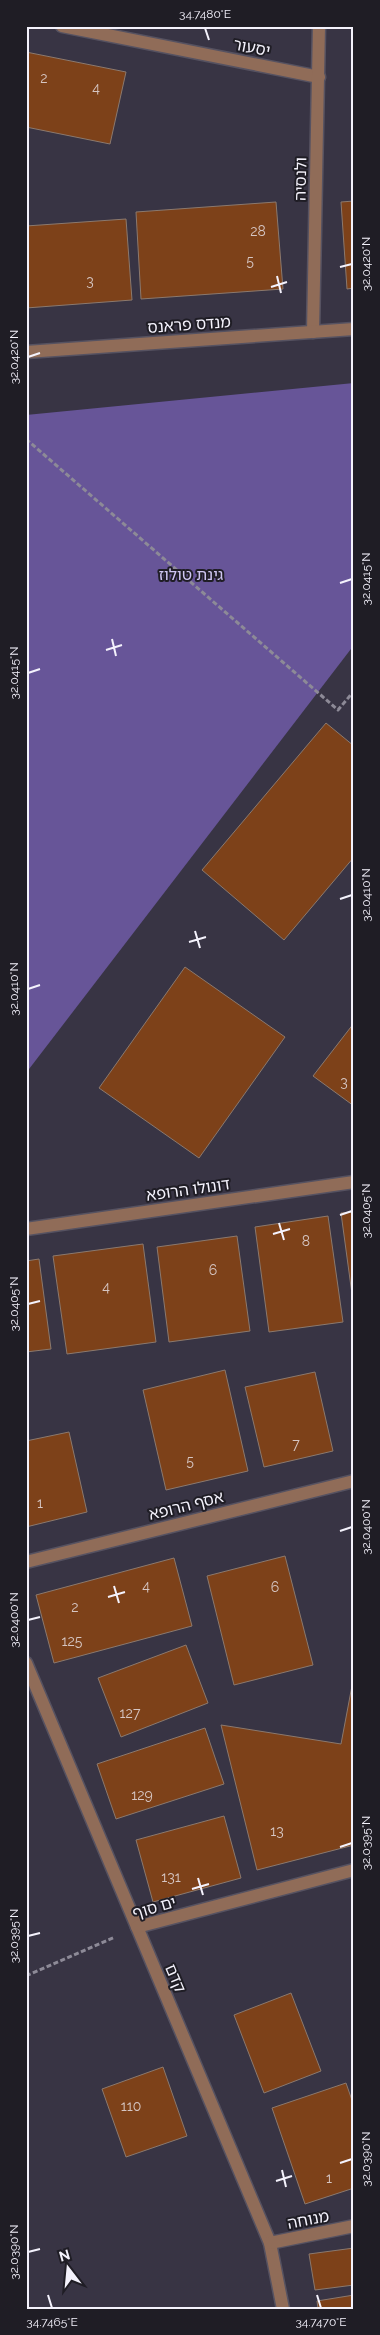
<svg xmlns="http://www.w3.org/2000/svg" width="380" height="2335" viewBox="0 0 380 2335" font-family="Raleway,'Noto Sans Hebrew',sans-serif">
<rect width="100%" height="100%" fill="#383444"/>
<!-- green -->
<polygon fill="#675598" points="354,383 354,645 26,1073 26,415"/>
<!-- building -->
<g fill="#7d4119" stroke="#8b796e">
<polygon points="26,52 126,72 110,144 26,127"/>
<polygon points="354,201 354,288 347,289 341,202"/>
<polygon points="276,202 283,289 141,299 136,212"/>
<polygon points="126,219 132,300 26,308 26,226"/>
<polygon points="326,723 354,746 354,857 284,940 202,870"/>
<polygon points="185,967 285,1037 199,1158 99,1088"/>
<polygon points="354,1023 354,1106 313,1076"/>
<polygon points="354,1212 354,1309 341,1213"/>
<polygon points="328,1216 343,1322 269,1332 255,1227"/>
<polygon points="237,1236 250,1331 169,1342 157,1247"/>
<polygon points="143,1244 156,1342 67,1354 53,1256"/>
<polygon points="39,1259 51,1349 26,1352 26,1261"/>
<polygon points="225,1370 248,1471 166,1490 143,1390"/>
<polygon points="315,1372 333,1451 264,1467 245,1387"/>
<polygon points="69,1432 87,1512 26,1527 26,1441"/>
<polygon points="285,1556 313,1665 234,1685 207,1576"/>
<polygon points="174,1558 192,1626 54,1663 36,1595"/>
<polygon points="186,1645 208,1703 121,1737 98,1678"/>
<polygon points="354,1675 354,1845 257,1870 221,1725 341,1744"/>
<polygon points="205,1728 224,1784 116,1819 97,1764"/>
<polygon points="224,1816 241,1878 153,1902 136,1840"/>
<polygon points="291,1993 321,2071 264,2093 234,2015"/>
<polygon points="163,2067 187,2136 126,2157 102,2089"/>
<polygon points="346,2083 354,2106 354,2188 305,2204 272,2108"/>
<polygon points="354,2248 354,2285 315,2290 309,2254"/>
<polygon points="354,2295 354,2309 318,2309 317,2301"/>
</g>
<g fill="none" stroke-linecap="round" stroke-linejoin="round">
<defs>
<g id="minor">
<polyline points="62,26 319,77"/>
<polyline points="313,332 319,26"/>
<polyline points="26,352 354,329"/>
<polyline points="26,1229 354,1182"/>
<polyline points="26,1562 354,1481"/>
<polyline points="26,1663 270,2243 283,2309"/>
<polyline points="137,1927 354,1870"/>
<polyline points="270,2243 354,2226"/>
</g>
</defs>
<!-- minor casing -->
<use href="#minor" stroke="#565261" stroke-width="15"/>
<!-- path -->
<g stroke="#8d8a97" stroke-width="3" stroke-dasharray="5 2.5" stroke-linecap="butt">
<polyline points="26,439 338,710 354,691"/>
<polyline points="26,1976 115,1937"/>
</g>
<!-- minor -->
<use href="#minor" stroke="#906c58" stroke-width="12"/>
</g>
<!-- ticks -->
<path fill="none" stroke="#f4f2fc" stroke-width="2" d="M 205,28 L 209,40M 340,267 L 352,264M 277,276 L 281,293M 271,287 L 287,282M 28,357 L 40,353M 340,583 L 352,579M 112,639 L 116,656M 106,650 L 122,645M 28,673 L 40,669M 340,899 L 352,895M 195,931 L 200,948M 189,942 L 206,937M 28,989 L 40,985M 340,1215 L 352,1211M 279,1223 L 284,1240M 273,1234 L 290,1229M 28,1304 L 40,1301M 340,1531 L 352,1527M 114,1586 L 119,1603M 108,1597 L 125,1592M 28,1620 L 40,1617M 340,1847 L 352,1843M 198,1878 L 203,1895M 192,1889 L 209,1884M 28,1936 L 40,1933M 340,2163 L 352,2159M 282,2170 L 286,2187M 276,2181 L 292,2176M 28,2252 L 40,2249M 48,2295 L 52,2308M 317,2295 L 321,2308"/>
<g text-anchor="middle" stroke-width="4" stroke-linejoin="round" paint-order="stroke">
<!-- number labels -->
<g font-size="14" fill="#d6c6c3">
<text x="44" y="83">2</text>
<text x="96" y="93">4</text>
<text x="258" y="236">28</text>
<text x="250" y="266">5</text>
<text x="90" y="286">3</text>
<text x="344" y="1087">3</text>
<text x="306" y="1246">8</text>
<text x="213" y="1275">6</text>
<text x="106" y="1292">4</text>
<text x="296" y="1449">7</text>
<text x="190" y="1466">5</text>
<text x="40" y="1508">1</text>
<text x="146" y="1591">4</text>
<text x="275" y="1592">6</text>
<text x="75" y="1612">2</text>
<text x="72" y="1646">125</text>
<text x="130" y="1718">127</text>
<text x="142" y="1800">129</text>
<text x="277" y="1836">13</text>
<text x="171" y="1882">131</text>
<text x="131" y="2111">110</text>
<text x="329" y="2183">1</text>
</g>
<!-- street labels -->
<g font-size="16" fill="#f4f2fc" stroke="#1f1d25">
<text transform="translate(252 47) rotate(11)" y="6">יסעור</text>
<text transform="translate(300 179) rotate(-89)" y="6">ולנסיה</text>
<text transform="translate(189 324) rotate(-4)" y="6">מנדס פראנס</text>
<text transform="translate(188 1189) rotate(-8)" y="6">דונולו הרופא</text>
<text transform="translate(186 1505) rotate(-14)" y="6">אסף הרופא</text>
<text transform="translate(154 1907) rotate(-16)" y="6">ים סוף</text>
<text transform="translate(176 1978) rotate(67)" y="6">קדם</text>
<text transform="translate(308 2219) rotate(-11)" y="6">מנוחה</text>
</g>
<!-- park labels -->
<g font-size="16" fill="#cfc6f2" stroke="#1f1d25">
<text x="191" y="580">גינת טולוז</text>
</g>
</g>
<!-- border -->
<rect width="380" height="2335" fill="none" stroke="#1f1d25" stroke-width="55"/>
<!-- north arrow -->
<g transform="translate(68 2268) rotate(344)" stroke="#1f1d25" stroke-width="4" paint-order="stroke">
<path d="M0-4L9 19L0 12L-9 19Z" fill="#f4f2fc"/>
<text y="-8" font-size="14" font-weight="bold" text-anchor="middle" fill="#f4f2fc">N</text>
</g>
<rect x="28" y="28" width="324" height="2280" fill="none" stroke="#f4f2fc" stroke-width="2"/>
<g font-size="12" text-anchor="middle" fill="#f4f2fc">
<text x="205" y="18">34.7480°E</text>
<text transform="translate(366 264) rotate(-90)" y="4">32.0420°N</text>
<text transform="translate(14 357) rotate(-90)" y="4">32.0420°N</text>
<text transform="translate(366 579) rotate(-90)" y="4">32.0415°N</text>
<text transform="translate(14 673) rotate(-90)" y="4">32.0415°N</text>
<text transform="translate(366 895) rotate(-90)" y="4">32.0410°N</text>
<text transform="translate(14 989) rotate(-90)" y="4">32.0410°N</text>
<text transform="translate(366 1211) rotate(-90)" y="4">32.0405°N</text>
<text transform="translate(14 1304) rotate(-90)" y="4">32.0405°N</text>
<text transform="translate(366 1527) rotate(-90)" y="4">32.0400°N</text>
<text transform="translate(14 1620) rotate(-90)" y="4">32.0400°N</text>
<text transform="translate(366 1843) rotate(-90)" y="4">32.0395°N</text>
<text transform="translate(14 1936) rotate(-90)" y="4">32.0395°N</text>
<text transform="translate(366 2159) rotate(-90)" y="4">32.0390°N</text>
<text transform="translate(14 2252) rotate(-90)" y="4">32.0390°N</text>
<text x="52" y="2326">34.7465°E</text>
<text x="321" y="2326">34.7470°E</text>
</g>
</svg>
